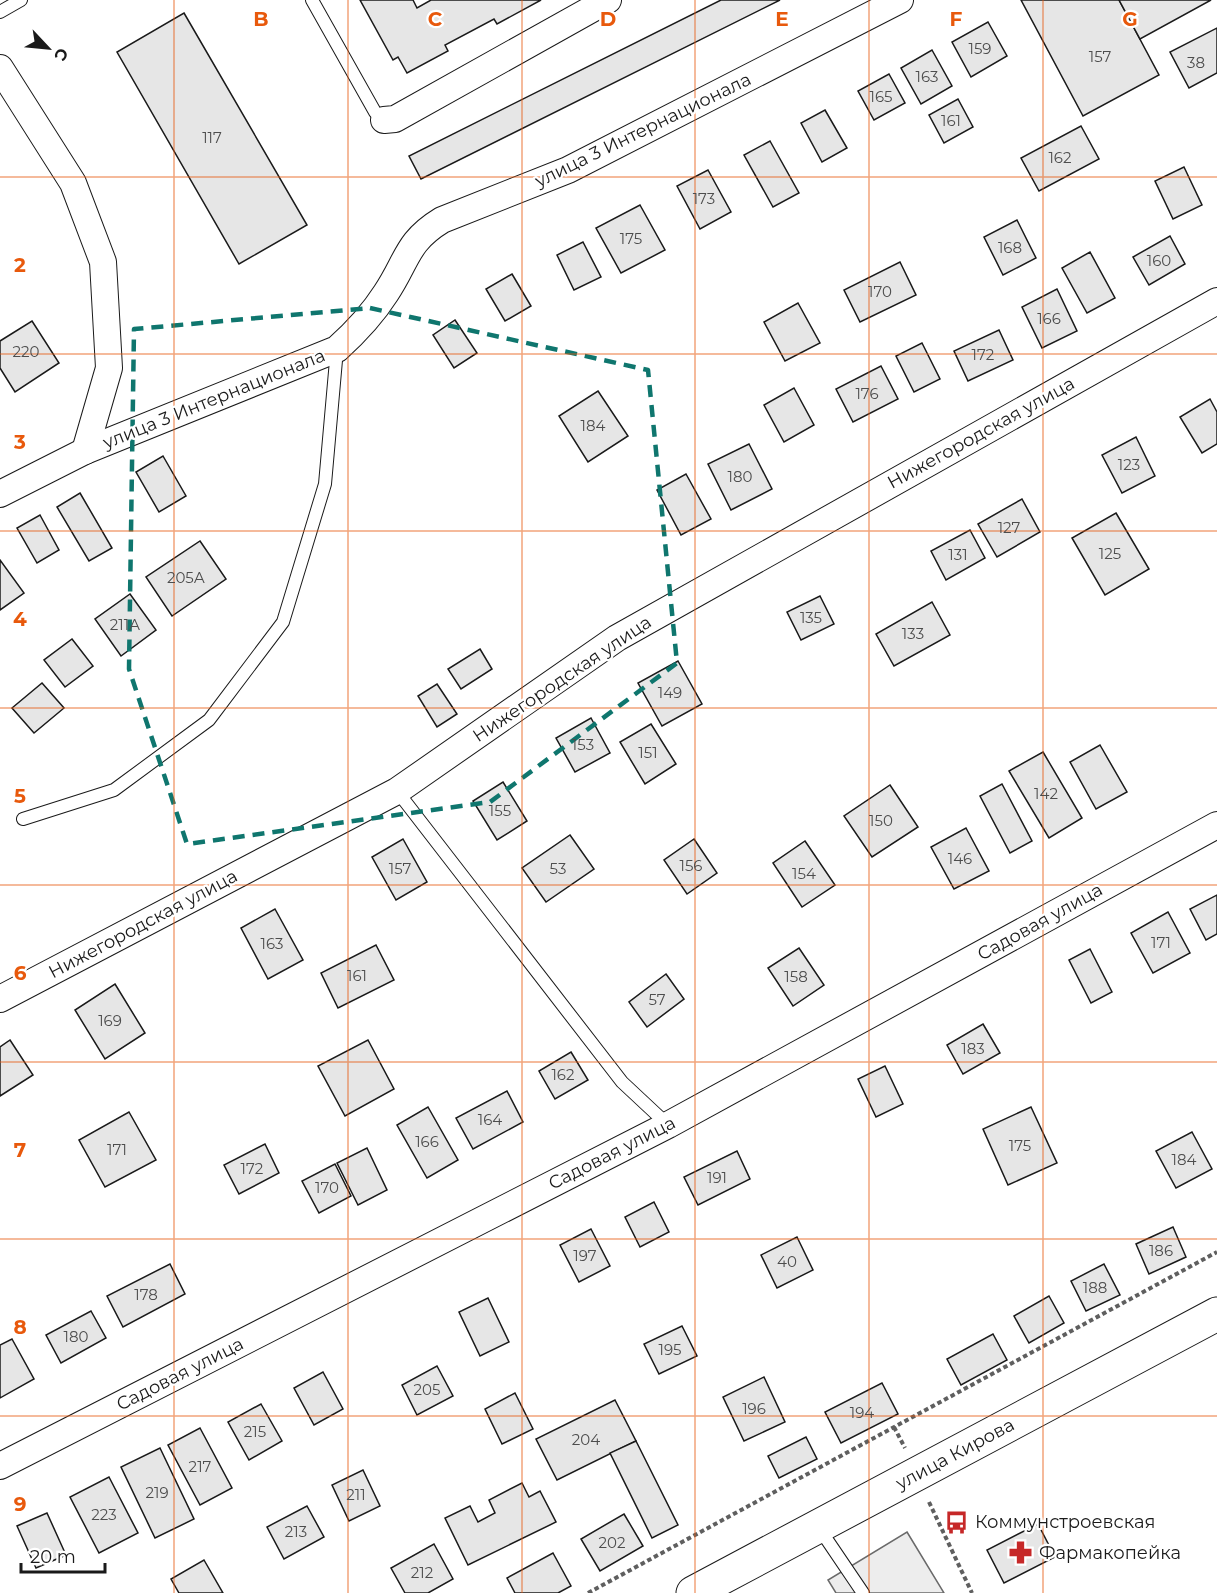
<svg xmlns="http://www.w3.org/2000/svg" width="1217" height="1593" viewBox="0 0 1217 1593" font-family="Montserrat,sans-serif">
<rect width="100%" height="100%" fill="#fff"/>
<!-- built -->
<polygon fill="#ededed" stroke="#6a6a6a" stroke-width="1.5" points="907,1532 944,1593 836,1593 828,1580"/>
<!-- building -->
<g fill="#e6e6e6" stroke="#1a1a1a" stroke-width="1.5">
<polygon points="360,0 413,0 417,8 431,0 541,0 497,24 494,19 445,45 448,51 407,73 398,57 393,60"/>
<polygon points="721,0 780,0 421,179 409,156"/>
<polygon points="1021,0 1119,0 1159,75 1083,116"/>
<polygon points="1119,0 1211,0 1140,39"/>
<polygon points="184,13 307,225 239,264 117,52"/>
<polygon points="988,22 1007,56 971,77 952,42"/>
<polygon points="1217,28 1217,73 1189,88 1170,52"/>
<polygon points="932,50 952,86 921,104 901,68"/>
<polygon points="889,74 905,103 874,120 858,91"/>
<polygon points="958,99 973,127 944,143 929,115"/>
<polygon points="825,110 847,148 822,162 801,123"/>
<polygon points="1081,126 1099,159 1039,191 1021,158"/>
<polygon points="770,141 799,193 773,207 744,155"/>
<polygon points="1184,167 1202,205 1173,219 1155,181"/>
<polygon points="708,170 731,212 700,229 677,186"/>
<polygon points="640,205 665,250 621,273 596,228"/>
<polygon points="1017,220 1036,258 1003,275 984,237"/>
<polygon points="1170,236 1185,264 1149,285 1133,257"/>
<polygon points="583,242 601,277 574,290 557,255"/>
<polygon points="1090,252 1115,298 1087,313 1062,268"/>
<polygon points="900,262 916,295 860,322 844,290"/>
<polygon points="512,274 531,306 505,321 486,289"/>
<polygon points="1057,289 1077,331 1042,348 1022,307"/>
<polygon points="798,303 820,343 785,361 764,322"/>
<polygon points="455,320 477,353 454,368 433,335"/>
<polygon points="32,321 59,363 15,392 0,368 0,341"/>
<polygon points="999,330 1013,360 968,381 954,351"/>
<polygon points="922,343 940,379 914,392 896,356"/>
<polygon points="881,366 898,399 853,422 836,389"/>
<polygon points="794,388 814,425 784,442 764,405"/>
<polygon points="598,391 628,436 588,462 559,416"/>
<polygon points="1210,399 1217,412 1217,444 1202,453 1180,417"/>
<polygon points="1136,437 1155,476 1122,493 1102,455"/>
<polygon points="749,444 772,489 731,510 708,464"/>
<polygon points="163,456 186,496 159,512 136,472"/>
<polygon points="686,474 711,519 681,535 657,490"/>
<polygon points="80,493 112,548 89,561 57,507"/>
<polygon points="1022,499 1040,532 997,557 978,524"/>
<polygon points="1116,513 1149,569 1105,595 1072,538"/>
<polygon points="40,515 59,550 37,563 17,528"/>
<polygon points="970,530 985,558 946,580 931,551"/>
<polygon points="200,541 226,579 172,616 146,577"/>
<polygon points="0,560 24,593 0,610"/>
<polygon points="130,594 156,630 121,656 95,619"/>
<polygon points="820,596 834,624 801,640 787,612"/>
<polygon points="932,602 950,635 894,666 876,634"/>
<polygon points="72,639 93,666 65,687 44,660"/>
<polygon points="480,649 492,669 461,689 448,669"/>
<polygon points="678,661 702,704 662,726 638,683"/>
<polygon points="42,683 64,708 34,733 12,708"/>
<polygon points="437,684 457,714 437,727 418,696"/>
<polygon points="591,718 610,753 575,772 556,738"/>
<polygon points="651,724 676,764 645,784 620,742"/>
<polygon points="1100,745 1127,792 1096,809 1070,762"/>
<polygon points="1043,752 1082,818 1049,838 1009,771"/>
<polygon points="503,782 527,821 497,840 473,801"/>
<polygon points="1002,784 1032,841 1010,853 980,796"/>
<polygon points="890,785 918,827 872,857 844,816"/>
<polygon points="966,828 989,871 954,889 931,847"/>
<polygon points="570,835 594,869 546,902 522,868"/>
<polygon points="403,839 427,882 396,900 372,857"/>
<polygon points="694,839 717,873 687,894 664,860"/>
<polygon points="805,841 835,885 802,907 773,863"/>
<polygon points="1217,895 1217,934 1206,940 1190,909"/>
<polygon points="275,909 303,960 268,979 241,928"/>
<polygon points="1168,912 1190,953 1153,973 1131,933"/>
<polygon points="376,945 394,980 338,1008 321,973"/>
<polygon points="799,948 824,985 793,1006 768,968"/>
<polygon points="1090,949 1112,992 1091,1003 1069,960"/>
<polygon points="666,974 684,999 647,1027 629,1002"/>
<polygon points="115,984 145,1033 105,1059 75,1010"/>
<polygon points="983,1024 1000,1053 963,1074 947,1045"/>
<polygon points="10,1040 33,1075 0,1096 0,1047"/>
<polygon points="368,1040 394,1089 345,1116 318,1066"/>
<polygon points="571,1052 588,1080 555,1099 539,1071"/>
<polygon points="885,1066 903,1104 876,1117 858,1079"/>
<polygon points="507,1091 523,1122 473,1149 456,1118"/>
<polygon points="428,1107 458,1160 427,1178 397,1125"/>
<polygon points="1031,1107 1057,1163 1008,1185 983,1129"/>
<polygon points="129,1112 156,1160 105,1187 79,1140"/>
<polygon points="1192,1132 1212,1169 1176,1188 1156,1151"/>
<polygon points="265,1144 279,1173 239,1194 224,1165"/>
<polygon points="367,1148 387,1190 358,1205 337,1163"/>
<polygon points="737,1151 750,1179 698,1205 684,1177"/>
<polygon points="335,1164 351,1196 319,1213 302,1181"/>
<polygon points="654,1202 669,1232 640,1247 625,1217"/>
<polygon points="1173,1227 1186,1257 1149,1274 1136,1244"/>
<polygon points="591,1229 610,1266 579,1282 560,1245"/>
<polygon points="797,1237 813,1270 777,1288 761,1255"/>
<polygon points="170,1264 185,1294 123,1327 107,1296"/>
<polygon points="1104,1264 1120,1295 1086,1311 1071,1281"/>
<polygon points="1049,1296 1064,1323 1029,1343 1014,1316"/>
<polygon points="488,1298 509,1342 480,1356 459,1312"/>
<polygon points="91,1311 106,1338 61,1363 46,1335"/>
<polygon points="682,1326 697,1356 659,1374 644,1344"/>
<polygon points="993,1334 1007,1360 961,1385 947,1359"/>
<polygon points="12,1339 34,1379 0,1398 0,1345"/>
<polygon points="437,1366 453,1396 417,1415 402,1385"/>
<polygon points="323,1372 343,1409 314,1425 294,1388"/>
<polygon points="764,1377 785,1422 744,1441 723,1397"/>
<polygon points="882,1383 898,1414 841,1443 825,1412"/>
<polygon points="515,1393 533,1429 502,1444 485,1409"/>
<polygon points="615,1400 636,1441 557,1480 536,1439"/>
<polygon points="261,1404 282,1441 249,1460 228,1422"/>
<polygon points="200,1428 232,1488 200,1505 168,1445"/>
<polygon points="806,1437 817,1459 779,1478 768,1456"/>
<polygon points="636,1441 678,1525 652,1538 610,1453"/>
<polygon points="160,1448 194,1519 155,1538 121,1467"/>
<polygon points="363,1470 380,1506 349,1521 332,1485"/>
<polygon points="109,1477 138,1533 99,1553 70,1497"/>
<polygon points="522,1483 529,1497 540,1491 556,1522 468,1565 445,1518 470,1506 478,1522 495,1513 489,1500"/>
<polygon points="307,1506 324,1537 284,1559 267,1527"/>
<polygon points="47,1513 66,1555 36,1568 17,1526"/>
<polygon points="624,1514 643,1546 600,1571 581,1539"/>
<polygon points="1038,1524 1055,1557 1004,1583 987,1550"/>
<polygon points="434,1544 453,1579 428,1593 405,1593 391,1568"/>
<polygon points="553,1553 571,1586 558,1593 515,1593 507,1578"/>
<polygon points="204,1560 223,1593 179,1593 171,1579"/>
</g>
<g fill="none" stroke-linecap="round" stroke-linejoin="round">
<defs>
<g id="lane">
<polyline points="312,0 375,112 384,120"/>
<polyline points="0,12 21,0"/>
<polyline points="397,791 622,1082 668,1125"/>
<polyline points="23,819 114,790 209,720 283,622 325,484 337,349"/>
<polyline points="819,1528 863,1593"/>
</g>
<g id="street">
<polyline points="0,68 73,183 103,262 109,368 85,451"/>
<polyline points="384,120 395,119 608,0"/>
<path d="M 0,494 L 85,451 L 337,349 C 357,331 372,315 386,293 C 408,260 406,242 442,220 L 568,170 L 900,0"/>
<polyline points="0,999 397,791 617,638 1217,301"/>
<polyline points="0,1466 668,1125 1217,825"/>
</g>
<polyline id="secondary" points="693,1593 1217,1314"/>
</defs>
<!-- lane casing -->
<use href="#lane" stroke="#1a1a1a" stroke-width="14"/>
<!-- street casing -->
<use href="#street" stroke="#1a1a1a" stroke-width="28"/>
<!-- secondary casing -->
<use href="#secondary" stroke="#1a1a1a" stroke-width="35"/>
<!-- path -->
<g stroke="#5f5f5f" stroke-width="4" stroke-dasharray="4.5 3" stroke-linecap="butt">
<polyline points="894,1427 905,1448"/>
<polyline points="929,1502 972,1593"/>
<polyline points="588,1593 1217,1252"/>
</g>
<!-- lane -->
<use href="#lane" stroke="#fff" stroke-width="12"/>
<!-- street -->
<use href="#street" stroke="#fff" stroke-width="26"/>
<!-- secondary -->
<use href="#secondary" stroke="#fff" stroke-width="33"/>
</g>
<!-- marked area -->
<path fill="none" stroke="#0f766e" stroke-width="4.5" stroke-dasharray="12 8" stroke-linejoin="round" d="M 370,308 L 648,370 L 677,663 L 490,802 L 187,844 L 129,669 L 134,329 Z"/>
<!-- grid -->
<path fill="none" stroke="#e8590c" stroke-width="1.5" stroke-opacity="0.55" d="M 174,0 L 174,1593M 348,0 L 348,1593M 522,0 L 522,1593M 695,0 L 695,1593M 869,0 L 869,1593M 1043,0 L 1043,1593M 0,177 L 1217,177M 0,354 L 1217,354M 0,531 L 1217,531M 0,708 L 1217,708M 0,885 L 1217,885M 0,1062 L 1217,1062M 0,1239 L 1217,1239M 0,1416 L 1217,1416"/>
<!-- icons -->
<defs>
<symbol id="bus-bare" viewBox="-9 -9 18 18"><path d="M-5-6H5V4H4V6H2V4H-2V6H-4V4H-5ZM-3.5-4V0h7V-4ZM-3.5 1.2v1.5H-2V1.2ZM2 1.2v1.5H3.5V1.2Z" fill="#c62828" stroke="#fff" stroke-width="2.5" paint-order="stroke"/></symbol>
<symbol id="pharmacy-bare" viewBox="-9 -9 18 18"><path d="M-2-6h4v4h4v4h-4v4h-4v-4h-4v-4h4Z" fill="#c62828" stroke="#fff" stroke-width="2.5" paint-order="stroke"/></symbol>
</defs>
<g fill-rule="evenodd">
<use href="#bus-bare" x="940" y="1506" width="33" height="33"/>
<use href="#pharmacy-bare" x="1004" y="1536" width="33" height="33"/>
</g>
<g text-anchor="middle" stroke-width="4.5" stroke-linejoin="round" paint-order="stroke">
<!-- number labels -->
<g font-size="15" fill="#4d4d4d">
<text x="980" y="54">159</text>
<text x="1100" y="62">157</text>
<text x="1196" y="68">38</text>
<text x="927" y="82">163</text>
<text x="881" y="102">165</text>
<text x="951" y="126">161</text>
<text x="212" y="143">117</text>
<text x="1060" y="163">162</text>
<text x="704" y="204">173</text>
<text x="631" y="244">175</text>
<text x="1010" y="253">168</text>
<text x="1159" y="266">160</text>
<text x="880" y="297">170</text>
<text x="1049" y="324">166</text>
<text x="26" y="357">220</text>
<text x="983" y="360">172</text>
<text x="867" y="399">176</text>
<text x="593" y="431">184</text>
<text x="1129" y="470">123</text>
<text x="740" y="482">180</text>
<text x="1009" y="533">127</text>
<text x="1110" y="559">125</text>
<text x="958" y="560">131</text>
<text x="186" y="583">205А</text>
<text x="811" y="623">135</text>
<text x="125" y="630">211А</text>
<text x="913" y="639">133</text>
<text x="670" y="698">149</text>
<text x="583" y="750">153</text>
<text x="648" y="758">151</text>
<text x="1046" y="799">142</text>
<text x="500" y="816">155</text>
<text x="881" y="826">150</text>
<text x="960" y="864">146</text>
<text x="691" y="871">156</text>
<text x="400" y="874">157</text>
<text x="558" y="874">53</text>
<text x="804" y="879">154</text>
<text x="1161" y="948">171</text>
<text x="272" y="949">163</text>
<text x="357" y="981">161</text>
<text x="796" y="982">158</text>
<text x="657" y="1005">57</text>
<text x="110" y="1026">169</text>
<text x="973" y="1054">183</text>
<text x="563" y="1080">162</text>
<text x="490" y="1125">164</text>
<text x="427" y="1147">166</text>
<text x="1020" y="1151">175</text>
<text x="117" y="1155">171</text>
<text x="1184" y="1165">184</text>
<text x="252" y="1174">172</text>
<text x="717" y="1183">191</text>
<text x="327" y="1193">170</text>
<text x="1161" y="1256">186</text>
<text x="585" y="1261">197</text>
<text x="787" y="1267">40</text>
<text x="1095" y="1293">188</text>
<text x="146" y="1300">178</text>
<text x="76" y="1342">180</text>
<text x="670" y="1355">195</text>
<text x="427" y="1395">205</text>
<text x="754" y="1414">196</text>
<text x="862" y="1418">194</text>
<text x="255" y="1437">215</text>
<text x="586" y="1445">204</text>
<text x="200" y="1472">217</text>
<text x="157" y="1498">219</text>
<text x="356" y="1500">211</text>
<text x="104" y="1520">223</text>
<text x="296" y="1537">213</text>
<text x="612" y="1548">202</text>
<text x="422" y="1578">212</text>
</g>
<!-- street labels -->
<g font-size="18" fill="#1a1a1a" stroke="#fff">
<text transform="translate(643 130) rotate(-26)" y="6">улица 3 Интернационала</text>
<text transform="translate(214 399) rotate(-22)" y="6">улица 3 Интернационала</text>
<text transform="translate(981 433) rotate(-29)" y="6">Нижегородская улица</text>
<text transform="translate(562 679) rotate(-34)" y="6">Нижегородская улица</text>
<text transform="translate(1040 922) rotate(-29)" y="6">Садовая улица</text>
<text transform="translate(143 924) rotate(-28)" y="6">Нижегородская улица</text>
<text transform="translate(612 1153) rotate(-27)" y="6">Садовая улица</text>
<text transform="translate(180 1374) rotate(-27)" y="6">Садовая улица</text>
<text transform="translate(955 1454) rotate(-28)" y="6">улица Кирова</text>
</g>
<!-- poi labels -->
<g font-size="18" fill="#1a1a1a" stroke="#fff" text-anchor="start">
<text x="975" y="1528">Коммунстроевская</text>
<text x="1039" y="1559">Фармакопейка</text>
</g>
</g>
<g font-size="20" text-anchor="middle" font-weight="bold" fill="#e8590c" stroke="#fff" stroke-width="4.5" stroke-linejoin="round" paint-order="stroke">
<text x="261" y="26">B</text>
<text x="435" y="26">C</text>
<text x="608" y="26">D</text>
<text x="782" y="26">E</text>
<text x="956" y="26">F</text>
<text x="1130" y="26">G</text>
<text x="20" y="272">2</text>
<text x="20" y="449">3</text>
<text x="20" y="626">4</text>
<text x="20" y="803">5</text>
<text x="20" y="980">6</text>
<text x="20" y="1157">7</text>
<text x="20" y="1334">8</text>
<text x="20" y="1511">9</text>
</g>
<!-- north arrow -->
<g transform="translate(48 48) rotate(116)" stroke="#ffffff" stroke-width="4.5" paint-order="stroke">
<path d="M0-4.5L10 22L0 15L-10 22Z" fill="#1a1a1a"/>
<text y="-9" font-size="16" font-weight="bold" text-anchor="middle" fill="#1a1a1a">С</text>
</g>
<!-- scale -->
<path d="M21 1563v9h84v-9" fill="none" stroke="#1a1a1a" stroke-width="3"/>
<text x="30" y="1563" font-size="18" fill="#1a1a1a" stroke="#ffffff" stroke-width="4.5" paint-order="stroke">20 m</text>
</svg>
